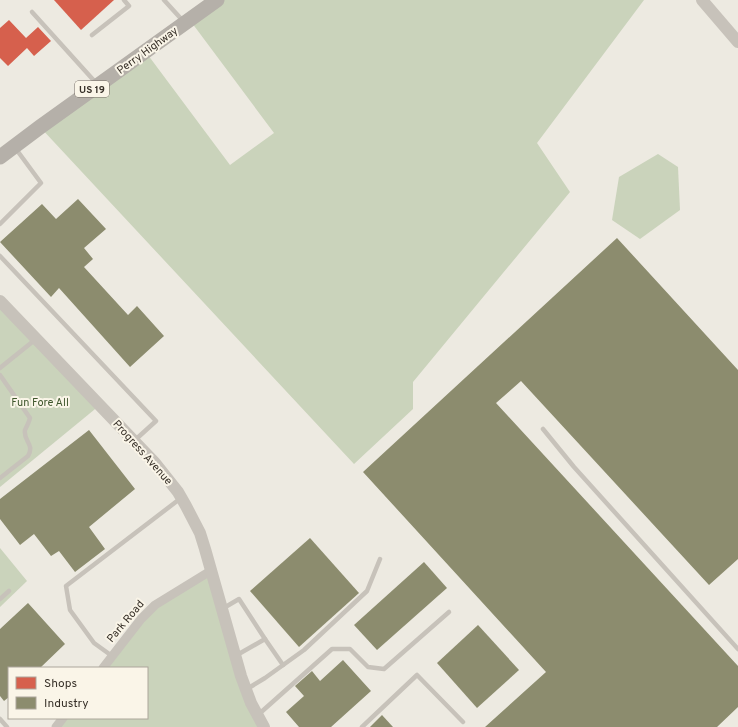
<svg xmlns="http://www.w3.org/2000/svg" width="738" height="727" viewBox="0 0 738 727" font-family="Overpass,sans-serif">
<rect width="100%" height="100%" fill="#edeae1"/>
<!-- green -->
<g fill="#cad3bb">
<polygon points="217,0 644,0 537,143 570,192 413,382 413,409 354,464 40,127 145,51 230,165 274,133 189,19"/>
<polygon points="658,154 678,167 680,210 640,239 612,220 619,177"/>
<polygon points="0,301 100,405 0,487"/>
<polygon points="0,548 27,581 0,607"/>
<polygon points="212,570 257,716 267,727 55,727 63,718 147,718 147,668 103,668 141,619"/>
</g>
<!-- shops -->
<g fill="#d6604d">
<polygon points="54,0 114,0 81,30"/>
<polygon points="9,20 26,38 38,27 51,41 34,56 27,48 8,66 0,58 0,28"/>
</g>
<!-- industry -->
<g fill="#8c8c6e">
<polygon points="78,199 106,229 84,248 93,259 84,267 128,315 137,306 164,336 130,367 59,288 51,297 0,242 42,204 56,219"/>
<polygon points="617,238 738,370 738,559 709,585 521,381 496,403 738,666 738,707 717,727 485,727 546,672 363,472"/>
<polygon points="89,430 135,489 89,527 105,549 75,572 59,551 51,556 34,534 20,545 0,519 0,499"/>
<polygon points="310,538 359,593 299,647 250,591"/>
<polygon points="424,562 447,588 377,650 354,625"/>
<polygon points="28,603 65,644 40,668 9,668 9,697 4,701 0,696 0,629"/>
<polygon points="478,625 519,670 477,708 437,663"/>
<polygon points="343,660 371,691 331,727 299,727 286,712 304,696 295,686 312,671 320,681"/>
<polygon points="382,715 393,727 370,727"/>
</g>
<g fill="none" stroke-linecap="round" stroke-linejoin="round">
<!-- service -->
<g stroke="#c7c2ba" stroke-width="4.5">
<polyline points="164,0 184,22"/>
<polyline points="32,12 97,84"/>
<polyline points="92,35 129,6 124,0"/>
<polyline points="0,224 41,183 16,149"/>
<polyline points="0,256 156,421 134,441"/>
<polyline points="0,368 36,339"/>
<path d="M 0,375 L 30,418 C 29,422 27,426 25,430 C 23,441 35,444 28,456 L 0,478"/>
<polyline points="543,429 574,467 738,649"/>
<polyline points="0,599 9,591"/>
<polyline points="222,609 239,599 265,639"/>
<polyline points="237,655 265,639 283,665"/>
<polyline points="112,656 94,643 70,610 66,586 181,498"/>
<polyline points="247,689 265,678 304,650 367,591 380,559"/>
<polyline points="259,714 332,649 350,649 368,667 384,669 449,612"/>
<polyline points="0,719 7,727"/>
<polyline points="362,727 417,675 463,722"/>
</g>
<!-- minor -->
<g stroke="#c7c2ba" stroke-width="9">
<polyline points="103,668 141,619 155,605 212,570"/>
<polyline points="56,727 63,718"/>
</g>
<!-- tertiary -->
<g stroke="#c7c2ba" stroke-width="12">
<polyline points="702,0 738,42"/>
<polyline points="0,301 155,463 178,492 186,506 200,533 205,549 241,676 251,703 264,727"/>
</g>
<!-- primary -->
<polyline stroke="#b5b0a9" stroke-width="15" points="0,157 40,127 217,0"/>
</g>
<g text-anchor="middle" stroke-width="4" stroke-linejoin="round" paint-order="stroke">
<!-- shield labels -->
<rect fill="#faf5e8" stroke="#726b62" stroke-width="1" x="75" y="81" width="34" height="16" rx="3"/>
<g font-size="10" font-weight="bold" fill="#373028">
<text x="92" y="93">US 19</text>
</g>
<!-- street labels -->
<g font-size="11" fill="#373028" stroke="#faf5e8">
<text transform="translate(147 50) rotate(-36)" y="4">Perry Highway</text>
<text transform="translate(143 452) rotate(48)" y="4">Progress Avenue</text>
<text transform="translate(125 621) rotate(-50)" y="4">Park Road</text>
</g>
<!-- park labels -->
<g font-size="11" fill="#3e562c" stroke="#faf5e8">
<text x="40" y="406">Fun Fore All</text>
</g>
</g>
<!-- legend -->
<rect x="8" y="667" width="140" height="52" fill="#faf5e8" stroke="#aca69b"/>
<rect x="16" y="677" width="20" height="12" fill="#d6604d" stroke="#aca69b"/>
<text x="44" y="687" font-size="12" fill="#373028">Shops</text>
<rect x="16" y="697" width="20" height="12" fill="#8c8c6e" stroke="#aca69b"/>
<text x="44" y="707" font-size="12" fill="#373028">Industry</text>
</svg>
